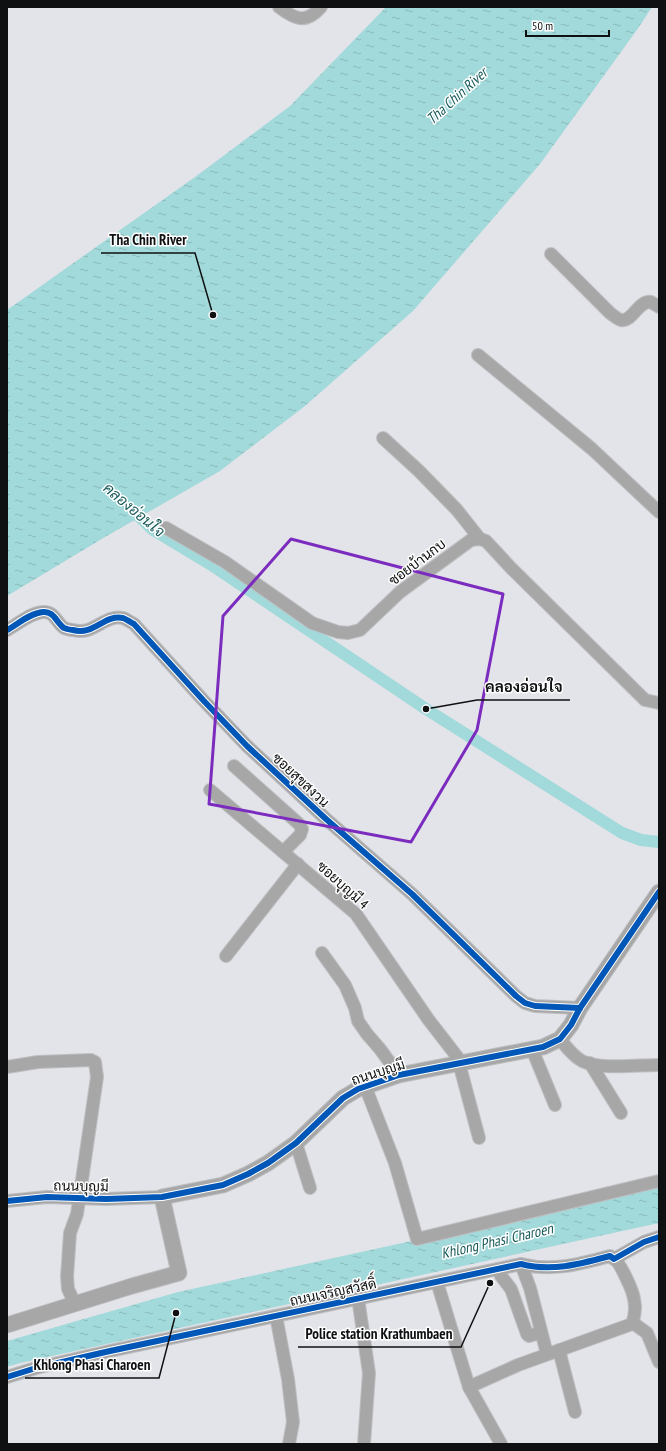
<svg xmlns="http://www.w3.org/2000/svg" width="666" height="1451" viewBox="0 0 666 1451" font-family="'PT Sans Narrow',Sarabun,sans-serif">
<defs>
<pattern id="water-ripples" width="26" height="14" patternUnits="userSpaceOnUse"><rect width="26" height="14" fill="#a2d9da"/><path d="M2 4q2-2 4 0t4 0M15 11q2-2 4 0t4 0" fill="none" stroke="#8ab9ba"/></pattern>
</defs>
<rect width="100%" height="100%" fill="#e3e4e9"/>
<!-- water -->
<g fill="url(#water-ripples)">
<polygon points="386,7 652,7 639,27 540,164 413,311 305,406 220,471 105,537 7,596 7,310 195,177 290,106"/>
<polygon points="659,1187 659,1223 20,1363 7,1367 7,1341 178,1292"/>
</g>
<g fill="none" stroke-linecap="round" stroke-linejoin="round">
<!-- canal -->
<polyline stroke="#a2d9da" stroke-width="12" points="129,507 152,529 210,564 426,709 622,833 641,840 659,842"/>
<defs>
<g id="minor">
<path d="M 279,7 C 296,20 306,24 321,7"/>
<path d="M 551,254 L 610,313 C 613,315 617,319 621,320 C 633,322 638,300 651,302 C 653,303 657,306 659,307"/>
<polyline points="478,355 592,449 659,512"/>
<polyline points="383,438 419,471 457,510 480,539"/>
<polyline points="166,528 225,562 312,623 338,632 348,633 360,630 400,592 471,540 480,539 486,541 511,568 645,700 659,703"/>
<path d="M 7,630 C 18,624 30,613 43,612 C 54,611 56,622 64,628 C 67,629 71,630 73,630 C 94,636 104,614 123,618 C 126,619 130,622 134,624 L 203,700 L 247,746 L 326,819 L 412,894 L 516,996 L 525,1003 L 535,1006 L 580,1008"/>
<polyline points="234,766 299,824 302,829 300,835 283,852"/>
<polyline points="210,790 356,914 428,1019 462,1063"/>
<polyline points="322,953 345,985 355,1008 358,1021 367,1034 380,1049 399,1075"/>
<polyline points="226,956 298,864"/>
<path d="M 560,1039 C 566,1047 573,1056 582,1061 C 600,1070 638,1065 659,1065"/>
<polyline points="532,1049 555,1105"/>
<polyline points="459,1063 479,1138"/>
<polyline points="590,1063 621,1113"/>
<polyline points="7,1067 38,1062 91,1060 95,1062 97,1077 77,1214 70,1233 67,1277 68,1289 75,1304"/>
<polyline points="365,1086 395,1163 417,1239 659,1181"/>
<polyline points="296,1143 310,1188"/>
<polyline points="7,1201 47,1197 106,1199 162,1197"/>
<polyline points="521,1264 530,1288 547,1354"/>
<polyline points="498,1269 501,1276 511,1289 527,1334 529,1336 536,1334"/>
<polyline points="437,1282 469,1387 501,1444"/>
<polyline points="358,1298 369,1373 364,1444"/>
<polyline points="276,1316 288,1379 293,1422 289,1444"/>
<polyline points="633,1323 647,1333 659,1362"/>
<polyline points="559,1350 575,1412"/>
<path d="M 7,1377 L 36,1368 L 110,1351 L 521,1264 C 552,1272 580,1264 610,1256 L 614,1259 L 644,1242 L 659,1237"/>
<path d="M 469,1387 L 518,1365 L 632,1324 C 635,1316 636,1308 634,1299 C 633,1291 620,1262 614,1259"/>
</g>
<polyline id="tertiary" points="7,1325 132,1286 179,1273 162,1197 223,1185 248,1174 268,1163 296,1143 343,1098 358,1089 399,1075 543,1047 560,1039 571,1025 580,1008 659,892"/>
</defs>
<!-- minor casing -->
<use href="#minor" stroke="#bebfc1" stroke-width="14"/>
<!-- tertiary casing -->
<use href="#tertiary" stroke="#bebfc1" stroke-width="17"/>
<!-- minor -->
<use href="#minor" stroke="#a8a7a8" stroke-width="12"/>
<!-- tertiary -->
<use href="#tertiary" stroke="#a8a7a8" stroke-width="15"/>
<defs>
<g id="cycleway">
<path d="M 7,630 C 18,624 30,613 43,612 C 54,611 56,622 64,628 C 67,629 71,630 73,630 C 94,636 104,614 123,618 C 126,619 130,622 134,624 L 203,700 L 247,746 L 326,819 L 412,894 L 516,996 L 525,1003 L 535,1006 L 580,1008"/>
<polyline points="7,1201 47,1197 106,1199 162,1197 223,1185 248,1174 268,1163 296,1143 343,1098 358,1089 399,1075 543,1047 560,1039 571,1025 580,1008 659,892"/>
<path d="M 7,1377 L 36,1368 L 110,1351 L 521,1264 C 552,1272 580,1264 610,1256 L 614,1259 L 644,1242 L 659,1237"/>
</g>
</defs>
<!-- cycleway casing -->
<use href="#cycleway" stroke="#fff" stroke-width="8"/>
<!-- cycleway -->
<use href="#cycleway" stroke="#0057b8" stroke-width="6"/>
</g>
<!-- marked area -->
<path fill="none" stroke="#7b2cbf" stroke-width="3" stroke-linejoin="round" d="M 291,539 L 503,594 L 477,730 L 411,842 L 209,804 L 223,616 Z"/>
<g text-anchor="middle" stroke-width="3" stroke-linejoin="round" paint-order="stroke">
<!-- street labels -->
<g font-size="14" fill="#0f1012" stroke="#fff">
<text transform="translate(417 562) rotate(-37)" y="5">ซอยบ้านกบ</text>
<text transform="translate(301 780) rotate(43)" y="5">ซอยสุขสงวน</text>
<text transform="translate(343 885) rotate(42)" y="5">ซอยบุญมี 4</text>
<text transform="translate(378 1072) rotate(-18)" y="5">ถนนบุญมี</text>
<text transform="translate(81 1186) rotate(1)" y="5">ถนนบุญมี</text>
<text transform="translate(333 1292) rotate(-12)" y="5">ถนนเจริญสวัสดิ์</text>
</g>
<!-- water labels -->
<g font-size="15" font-style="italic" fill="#195b5b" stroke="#fff">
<text transform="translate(457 96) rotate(-42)" y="5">Tha Chin River</text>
<text transform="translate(134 510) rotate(40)" y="5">คลองอ่อนใจ</text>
<text transform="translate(497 1241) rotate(-13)" y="5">Khlong Phasi Charoen</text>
</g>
</g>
<!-- callouts -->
<path fill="none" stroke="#0f1012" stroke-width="1.5" d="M213 315L195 253H101M426 709L477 700H570M490 1283L461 1347H298M176 1313L159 1378H25"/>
<g fill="#0f1012" stroke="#fff" stroke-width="1.5">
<circle cx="213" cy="315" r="4"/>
<circle cx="426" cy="709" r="4"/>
<circle cx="490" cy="1283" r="4"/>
<circle cx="176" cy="1313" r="4"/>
</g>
<g font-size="15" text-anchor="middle" font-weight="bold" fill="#0f1012" stroke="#fff" stroke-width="3" stroke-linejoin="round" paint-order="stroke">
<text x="148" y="245">Tha Chin River</text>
<text x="524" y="692">คลองอ่อนใจ</text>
<text x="379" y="1339">Police station Krathumbaen</text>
<text x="92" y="1370">Khlong Phasi Charoen</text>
</g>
<!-- border -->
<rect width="666" height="1451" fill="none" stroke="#0f1012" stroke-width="16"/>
<!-- scale -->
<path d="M526 30v6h83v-6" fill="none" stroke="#0f1012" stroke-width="2"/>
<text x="532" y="30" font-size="12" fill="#0f1012" stroke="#ffffff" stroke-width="3" paint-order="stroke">50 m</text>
</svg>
